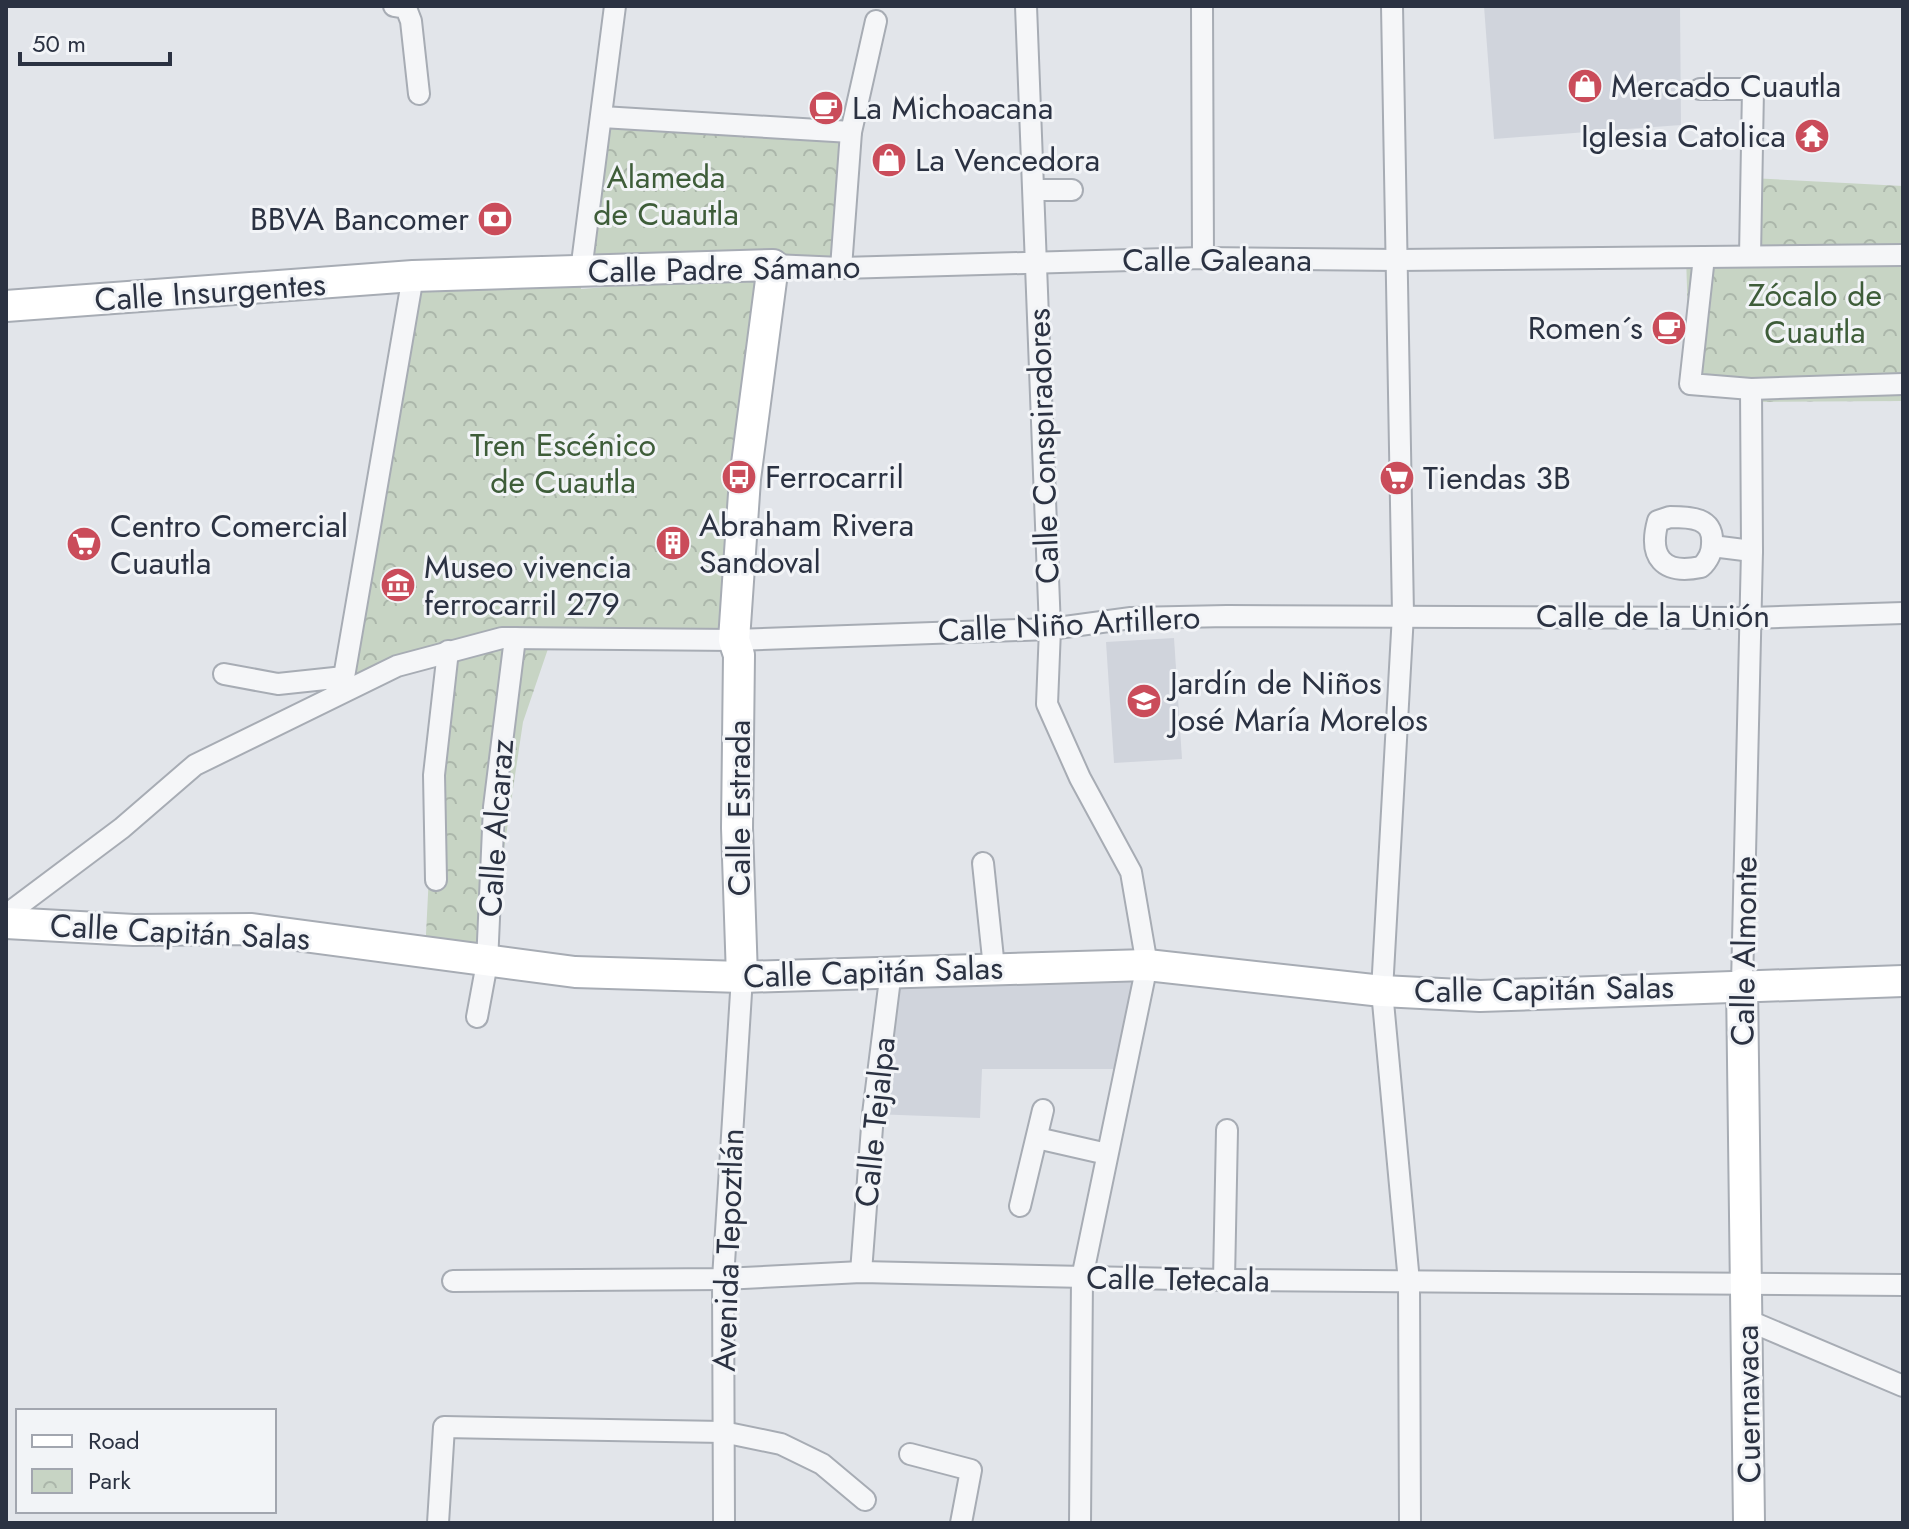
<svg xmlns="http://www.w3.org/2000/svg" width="1909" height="1529" viewBox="0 0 1909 1529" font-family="Jost,sans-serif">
<defs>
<pattern id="park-crowns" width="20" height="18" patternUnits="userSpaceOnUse" patternTransform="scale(2)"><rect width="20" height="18" fill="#c7d4c4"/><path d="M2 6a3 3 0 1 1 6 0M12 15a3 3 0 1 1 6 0" fill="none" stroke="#abb6aa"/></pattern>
</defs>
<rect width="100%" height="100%" fill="#e2e5ea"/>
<!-- built -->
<g fill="#d0d4dc">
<polygon points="1484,6 1680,6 1681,125 1494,139"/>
<polygon points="1174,638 1182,759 1114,763 1106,642"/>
<polygon points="1147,965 1125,1069 982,1069 980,1118 873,1114 891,971"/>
</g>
<!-- park -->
<g fill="url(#park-crowns)" fill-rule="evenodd">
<path d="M 602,117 L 851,132 L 841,268 L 774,265 L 734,640 L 551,640 L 523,722 L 487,963 L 425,954 L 434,775 L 448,652 L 336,693 L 413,276 L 581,271 ZM 581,272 L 657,283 L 581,289 Z"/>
<polygon points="1751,178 1903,186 1903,401 1752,402 1751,389 1690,384 1686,256 1750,256"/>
</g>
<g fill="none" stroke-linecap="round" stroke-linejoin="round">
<defs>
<g id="street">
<polyline points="394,6 406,8 411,21 419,94"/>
<polyline points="1026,6 1050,629 1047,704 1080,778 1131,872 1147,965 1082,1278 1080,1523"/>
<polyline points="1202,6 1203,258"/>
<polyline points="1392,6 1403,614 1382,991 1409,1282 1410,1523"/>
<polyline points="1700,89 1753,89 1750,256"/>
<polyline points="602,117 851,132"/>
<polyline points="1036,190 1072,190"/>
<polyline points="1704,257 1690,384 1751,389 1903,384"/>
<polyline points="773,265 841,268 1203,258 1398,260 1903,255"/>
<polyline points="841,268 851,132 876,21"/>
<polyline points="581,271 615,6"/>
<path d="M 1670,517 C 1690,517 1714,517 1712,544 C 1712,552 1708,561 1701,567 C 1663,575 1648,557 1658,521 Z"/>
<polyline points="1712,546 1752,551"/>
<polyline points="224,674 278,684 344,677"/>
<polyline points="336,693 344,677 413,276"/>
<polyline points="983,863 994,968"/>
<polyline points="436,880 434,775 448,651"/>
<polyline points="6,915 122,828 195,765 397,666 502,638 734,640 1050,629 1131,618 1227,616 1751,618 1903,613"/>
<polyline points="1742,984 1752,551 1751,389"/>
<polyline points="477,1017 487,963 494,807 515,638"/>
<polyline points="1037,1138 1107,1154"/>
<polyline points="1020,1206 1043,1110"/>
<polyline points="861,1272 873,1114 891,971"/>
<polyline points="1224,1280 1227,1130"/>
<polyline points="453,1281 723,1279 861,1272 1224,1280 1903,1285"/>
<polyline points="1747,1320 1903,1386"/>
<polyline points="910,1454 971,1470 961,1523"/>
<polyline points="438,1523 444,1427 723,1432 781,1444 822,1464 865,1500"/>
<polyline points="724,1523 723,1279 742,977"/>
</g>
<g id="secondary">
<polyline points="6,306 413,276 773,265 745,479 734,640 739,655 737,828 742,977"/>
<polyline points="6,923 134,930 252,929 575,972 742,977 1147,965 1382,991 1480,996 1903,981"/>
<polyline points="1742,984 1749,1523"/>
</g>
</defs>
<!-- street casing -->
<use href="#street" stroke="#a7acb4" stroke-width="24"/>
<!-- secondary casing -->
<use href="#secondary" stroke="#a7acb4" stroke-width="34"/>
<!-- street -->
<use href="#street" stroke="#f5f6f8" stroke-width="20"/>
<!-- secondary -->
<use href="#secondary" stroke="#fff" stroke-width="30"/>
</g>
<!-- icons -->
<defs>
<symbol id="shop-disc" viewBox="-11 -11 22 22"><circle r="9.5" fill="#ca4c5a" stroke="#f2f4f7"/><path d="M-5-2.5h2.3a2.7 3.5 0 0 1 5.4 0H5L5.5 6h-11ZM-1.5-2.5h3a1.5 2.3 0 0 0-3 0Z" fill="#fff"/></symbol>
<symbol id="cafe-disc" viewBox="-11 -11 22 22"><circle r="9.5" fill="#ca4c5a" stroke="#f2f4f7"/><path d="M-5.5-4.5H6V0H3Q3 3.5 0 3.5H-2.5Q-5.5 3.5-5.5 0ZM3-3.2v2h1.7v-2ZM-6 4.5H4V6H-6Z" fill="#fff"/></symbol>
<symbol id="temple-disc" viewBox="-11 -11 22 22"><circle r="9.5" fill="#ca4c5a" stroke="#f2f4f7"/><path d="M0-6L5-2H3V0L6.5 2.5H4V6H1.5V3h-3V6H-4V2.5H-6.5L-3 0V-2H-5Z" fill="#fff"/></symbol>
<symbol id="bank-disc" viewBox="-11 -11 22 22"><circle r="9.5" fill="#ca4c5a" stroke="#f2f4f7"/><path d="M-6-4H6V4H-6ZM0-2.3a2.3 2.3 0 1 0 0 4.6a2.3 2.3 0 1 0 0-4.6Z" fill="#fff"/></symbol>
<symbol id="bus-disc" viewBox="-11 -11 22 22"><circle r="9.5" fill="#ca4c5a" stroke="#f2f4f7"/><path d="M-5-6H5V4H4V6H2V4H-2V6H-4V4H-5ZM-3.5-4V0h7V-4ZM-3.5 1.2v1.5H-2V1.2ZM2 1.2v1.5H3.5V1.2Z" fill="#fff"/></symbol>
<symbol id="supermarket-disc" viewBox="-11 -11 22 22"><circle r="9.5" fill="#ca4c5a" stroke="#f2f4f7"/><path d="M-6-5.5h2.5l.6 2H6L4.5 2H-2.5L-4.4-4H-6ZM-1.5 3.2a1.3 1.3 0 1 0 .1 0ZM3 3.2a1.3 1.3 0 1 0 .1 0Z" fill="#fff"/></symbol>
<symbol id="building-disc" viewBox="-11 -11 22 22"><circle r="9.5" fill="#ca4c5a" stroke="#f2f4f7"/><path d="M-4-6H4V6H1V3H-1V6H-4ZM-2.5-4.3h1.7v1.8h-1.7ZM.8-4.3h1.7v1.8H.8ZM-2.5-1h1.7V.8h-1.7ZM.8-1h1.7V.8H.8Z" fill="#fff"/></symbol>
<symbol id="museum-disc" viewBox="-11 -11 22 22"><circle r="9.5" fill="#ca4c5a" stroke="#f2f4f7"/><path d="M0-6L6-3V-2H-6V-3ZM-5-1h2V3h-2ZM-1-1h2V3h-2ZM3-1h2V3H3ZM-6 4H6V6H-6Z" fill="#fff"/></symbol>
<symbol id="school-disc" viewBox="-11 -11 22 22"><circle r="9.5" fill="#ca4c5a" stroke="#f2f4f7"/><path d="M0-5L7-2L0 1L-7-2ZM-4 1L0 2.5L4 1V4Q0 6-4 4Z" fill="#fff"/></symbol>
</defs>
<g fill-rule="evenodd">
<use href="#shop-disc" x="1565" y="66" width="40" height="40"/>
<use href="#cafe-disc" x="806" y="88" width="40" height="40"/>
<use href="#temple-disc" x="1792" y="116" width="40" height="40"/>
<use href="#shop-disc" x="869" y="140" width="40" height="40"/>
<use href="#bank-disc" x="475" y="199" width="40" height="40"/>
<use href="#cafe-disc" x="1649" y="308" width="40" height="40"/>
<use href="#bus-disc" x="719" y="457" width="40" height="40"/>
<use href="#supermarket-disc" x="1377" y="458" width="40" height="40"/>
<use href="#building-disc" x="653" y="523" width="40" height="40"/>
<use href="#supermarket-disc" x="64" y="524" width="40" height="40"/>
<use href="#museum-disc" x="378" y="565" width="40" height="40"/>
<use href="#school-disc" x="1124" y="681" width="40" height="40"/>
</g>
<g text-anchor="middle" stroke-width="6" stroke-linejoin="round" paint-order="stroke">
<!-- poi labels -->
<g font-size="32" fill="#2b3242" stroke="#f2f4f7" text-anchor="start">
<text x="1611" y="97">Mercado Cuautla</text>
<text x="852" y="119">La Michoacana</text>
<text x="1786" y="147" text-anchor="end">Iglesia Catolica</text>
<text x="915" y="171">La Vencedora</text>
<text x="469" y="230" text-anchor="end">BBVA Bancomer</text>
<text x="1643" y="339" text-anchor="end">Romen´s</text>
<text x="765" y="488">Ferrocarril</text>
<text x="1423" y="489">Tiendas 3B</text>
<text x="699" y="536">Abraham Rivera<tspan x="699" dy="37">Sandoval</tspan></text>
<text x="110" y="537">Centro Comercial<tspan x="110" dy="37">Cuautla</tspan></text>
<text x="424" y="578">Museo vivencia<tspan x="424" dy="37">ferrocarril 279</tspan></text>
<text x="1170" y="694">Jardín de Niños<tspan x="1170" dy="37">José María Morelos</tspan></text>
</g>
<!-- park labels -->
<g font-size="32" fill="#3e5d39" stroke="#f2f4f7">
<text x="666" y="188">Alameda<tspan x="666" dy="37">de Cuautla</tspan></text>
<text x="1815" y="306">Zócalo de<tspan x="1815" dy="37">Cuautla</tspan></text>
<text x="563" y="456">Tren Escénico<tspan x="563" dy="37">de Cuautla</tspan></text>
</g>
<!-- street labels -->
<g font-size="32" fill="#2b3242" stroke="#f2f4f7">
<text x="1217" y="271">Calle Galeana</text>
<text transform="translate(724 269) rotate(-1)" y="11">Calle Padre Sámano</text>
<text transform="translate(210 292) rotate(-4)" y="11">Calle Insurgentes</text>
<text transform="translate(1043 446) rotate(-92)" y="11">Calle Conspiradores</text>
<text x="1653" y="627">Calle de la Unión</text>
<text transform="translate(1069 624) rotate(-3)" y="11">Calle Niño Artillero</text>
<text transform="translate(739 808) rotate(-90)" y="11">Calle Estrada</text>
<text transform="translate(496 828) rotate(-86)" y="11">Calle Alcaraz</text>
<text transform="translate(180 932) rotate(3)" y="11">Calle Capitán Salas</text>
<text transform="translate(1744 951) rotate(-89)" y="11">Calle Almonte</text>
<text transform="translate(873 972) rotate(-2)" y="11">Calle Capitán Salas</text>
<text transform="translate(1544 989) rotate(-1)" y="11">Calle Capitán Salas</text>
<text transform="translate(875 1122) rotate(-84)" y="11">Calle Tejalpa</text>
<text transform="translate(728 1250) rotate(-88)" y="11">Avenida Tepoztlán</text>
<text transform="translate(1178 1279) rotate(1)" y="11">Calle Tetecala</text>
<text transform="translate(1748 1404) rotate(-91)" y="11">Cuernavaca</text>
</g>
</g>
<!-- border -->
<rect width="1909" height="1529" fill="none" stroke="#2b3242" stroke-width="16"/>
<!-- legend -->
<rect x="16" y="1409" width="260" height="104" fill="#f2f4f7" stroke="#a2a6af" stroke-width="2"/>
<rect x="32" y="1435" width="40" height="12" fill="#ffffff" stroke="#a2a6af" stroke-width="2"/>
<text x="88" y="1449" font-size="24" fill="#2b3242">Road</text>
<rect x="32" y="1469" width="40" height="24" fill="url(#park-crowns)" stroke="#a2a6af" stroke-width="2"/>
<text x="88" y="1489" font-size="24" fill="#2b3242">Park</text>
<!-- scale -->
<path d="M20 52v12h150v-12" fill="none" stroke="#2b3242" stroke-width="4"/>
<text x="32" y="52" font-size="24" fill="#2b3242" stroke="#f2f4f7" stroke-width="6" paint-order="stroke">50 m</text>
</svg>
